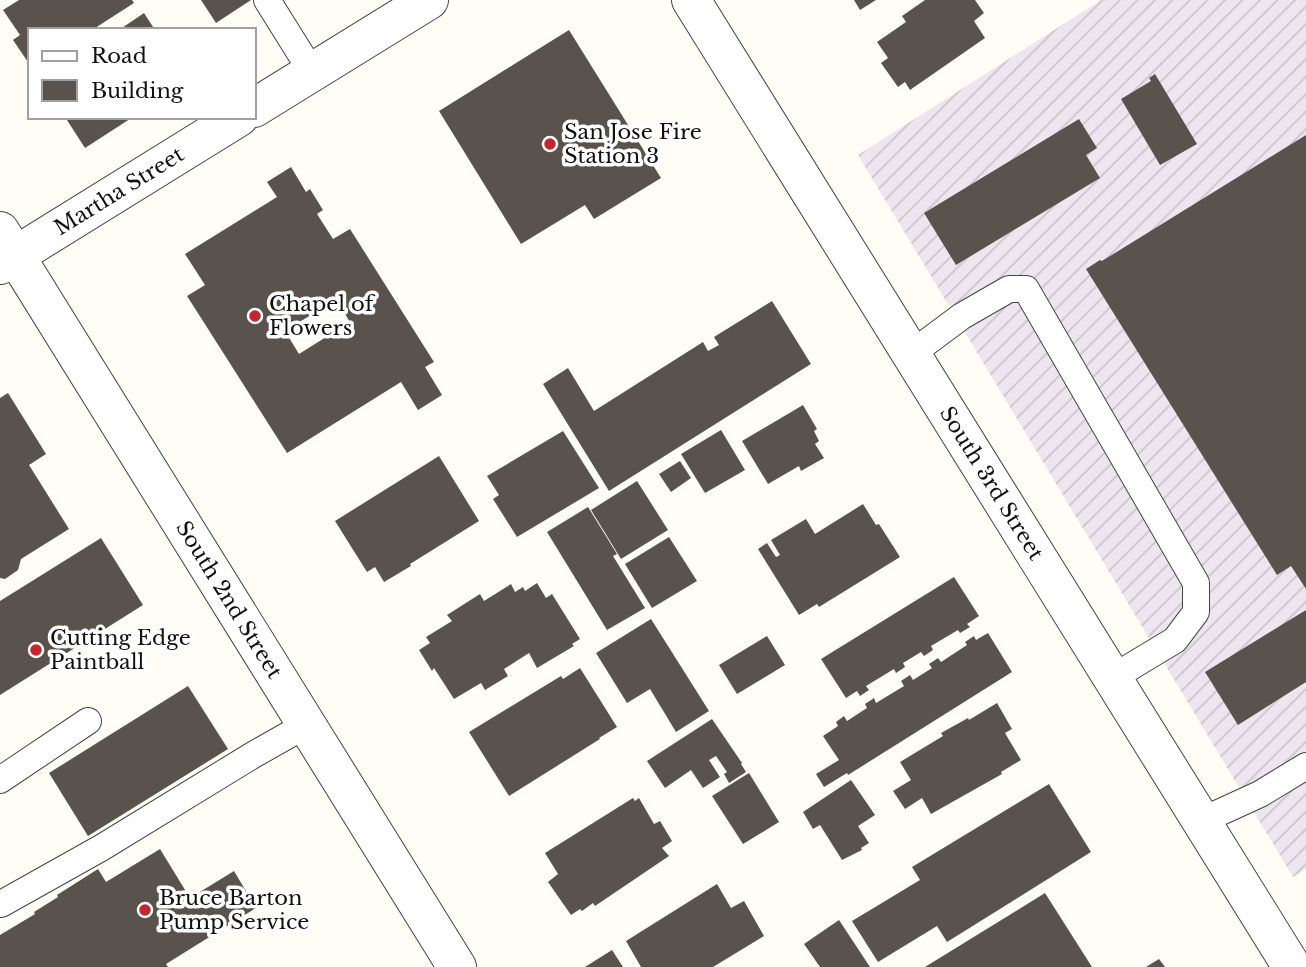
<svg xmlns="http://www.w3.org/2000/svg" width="1306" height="967" viewBox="0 0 1306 967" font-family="'Libre Baskerville',serif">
<defs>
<pattern id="industrial-furrows" width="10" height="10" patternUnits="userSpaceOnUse" patternTransform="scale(1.75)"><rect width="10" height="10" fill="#eee6ef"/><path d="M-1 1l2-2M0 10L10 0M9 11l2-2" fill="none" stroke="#cbc4cc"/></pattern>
</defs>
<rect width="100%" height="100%" fill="#fffdf5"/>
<!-- industrial -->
<polygon fill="url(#industrial-furrows)" points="1101,0 1306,0 1306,869 1293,877 858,155"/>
<!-- building -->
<g fill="#5a524d" fill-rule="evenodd">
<polygon points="19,0 132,0 134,3 92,30 30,30 30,65 13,40 20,35 3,10"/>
<polygon points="201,0 251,0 216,23"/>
<polygon points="854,0 876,0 860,10"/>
<polygon points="925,0 975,0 984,13 974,21 985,38 910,90 905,82 898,87 881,63 888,58 877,42 906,22 902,16"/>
<polygon points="144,13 155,30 119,30"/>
<polygon points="569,30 661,178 594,219 585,205 521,244 439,111"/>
<polygon points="1155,74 1197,144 1160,165 1121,99 1151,81 1149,78"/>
<polygon points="65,117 133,117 85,148"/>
<polygon points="1079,119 1097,148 1086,155 1100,178 956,265 924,213"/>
<polygon points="1306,135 1306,589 1291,566 1277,575 1086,269 1100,260 1102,261"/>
<path d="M 291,167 L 306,192 L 310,189 L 323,210 L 317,214 L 333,239 L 350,229 L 434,362 L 425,367 L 442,395 L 418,410 L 401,382 L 287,453 L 187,296 L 205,285 L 185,254 L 277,197 L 267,182 ZM 334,296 L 350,322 L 299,354 L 285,331 L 319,310 L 318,307 Z"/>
<polygon points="772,301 811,364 609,491 543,384 568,368 594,411 703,342 708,351 719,345 714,337"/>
<polygon points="8,393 46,454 29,465 69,529 21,559 18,570 5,579 0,578 0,398"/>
<polygon points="803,405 817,429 814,431 819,441 815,444 824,458 801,471 799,466 768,484 742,441"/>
<polygon points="721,430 745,470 705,493 681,454"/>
<polygon points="563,431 599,488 517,537 493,499 499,495 487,476"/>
<polygon points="439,456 479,521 410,564 411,566 384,582 375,567 367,572 335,521"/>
<polygon points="680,461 691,478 671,492 659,474"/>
<polygon points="637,481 668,530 621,559 591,510"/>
<polygon points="863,504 876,525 879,524 900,557 819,607 817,604 799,615 758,549 767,543 776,557 780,555 771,540 806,519 815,534"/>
<polygon points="588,507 617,554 613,556 645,608 607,630 547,532"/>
<polygon points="669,537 697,581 652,608 625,564"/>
<polygon points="101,538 143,605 0,695 0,601"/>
<polygon points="954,577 979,616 967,624 970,627 960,633 958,630 931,646 933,650 924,656 921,652 903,663 905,667 896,673 894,669 866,686 869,690 860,696 857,691 846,698 821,659"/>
<polygon points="537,583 546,598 552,594 580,639 572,644 574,646 537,668 529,653 504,669 508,676 485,690 481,683 454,699 434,668 432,671 419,650 430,643 426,637 452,621 447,615 480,594 484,601 511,584 515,592 523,587 525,591"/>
<polygon points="1306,610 1306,682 1238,725 1205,672"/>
<polygon points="651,619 709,711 676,732 650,689 627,703 596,653"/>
<polygon points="988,633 1012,672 848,775 847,773 824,787 816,774 839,760 823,736 838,726 836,722 844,716 847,721 867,708 865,704 874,698 876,703 904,686 901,681 910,675 913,680 932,668 929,664 938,658 941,662 967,645 965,642 974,636 976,640"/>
<polygon points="767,636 785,665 737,694 719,665"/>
<polygon points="580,668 617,727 599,738 600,739 509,796 469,732 561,676 563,679"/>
<polygon points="188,686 228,749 88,836 49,773"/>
<polygon points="997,703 1012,729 1005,733 1021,760 1001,772 1002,774 931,814 922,798 905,809 893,791 911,780 900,762 943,736 941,733 968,718 969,720"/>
<polygon points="712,719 742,763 741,764 746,772 729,783 724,774 727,772 716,756 709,760 720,777 703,788 691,770 665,788 647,761"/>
<polygon points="749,773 779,822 743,844 712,796"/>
<polygon points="851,780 875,815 858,826 869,843 861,848 862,850 842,860 820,825 813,829 803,812"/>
<polygon points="1049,784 1091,852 947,942 937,926 878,962 852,921 920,880 912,867"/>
<polygon points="633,798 635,801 639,798 654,824 660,821 672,841 662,848 669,856 595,906 593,903 582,911 580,909 571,915 548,882 558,874 545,853"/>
<polygon points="160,849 190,898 234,871 256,908 166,964 168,967 0,967 0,935 35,914 34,912 58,897 57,895 98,869 106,882"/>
<polygon points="717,884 731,908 744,901 764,936 713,967 641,967 626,941"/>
<polygon points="1045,893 1092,967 925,967"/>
<polygon points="839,920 870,967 820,967 804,944"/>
<polygon points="612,950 623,967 585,967"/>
<polygon points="1159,959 1165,967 1146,967"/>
</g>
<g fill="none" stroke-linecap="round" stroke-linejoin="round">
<defs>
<g id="service">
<polyline points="267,0 312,72"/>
<polyline points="911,354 962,316 1009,289 1026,289 1196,583 1196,612 1175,640 1112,678"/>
<polyline points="0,780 88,721"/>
<polyline points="1201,821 1260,794 1306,766"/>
<polyline points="0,903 1,904 101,848 253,755 306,725"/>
</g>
<g id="minor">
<polyline points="254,108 429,0"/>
<path id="s1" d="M 0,265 L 239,117"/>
</g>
<g id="tertiary">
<path id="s2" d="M 691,0 L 1292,967"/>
<path id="s3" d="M 0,231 L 457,967"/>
</g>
</defs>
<!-- service casing -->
<use href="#service" stroke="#444" stroke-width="28"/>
<!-- minor casing -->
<use href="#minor" stroke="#444" stroke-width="40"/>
<!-- tertiary casing -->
<use href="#tertiary" stroke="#444" stroke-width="40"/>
<!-- service -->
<use href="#service" stroke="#fff" stroke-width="26"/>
<!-- minor -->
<use href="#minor" stroke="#fff" stroke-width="38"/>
<!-- tertiary -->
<use href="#tertiary" stroke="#fff" stroke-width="38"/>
</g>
<!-- markers -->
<g fill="#c4262e" stroke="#fff" stroke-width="2.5">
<circle cx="550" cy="144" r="7"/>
<circle cx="255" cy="316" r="7"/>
<circle cx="36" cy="650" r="7"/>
<circle cx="145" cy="910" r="7"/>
</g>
<g text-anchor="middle" stroke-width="7" stroke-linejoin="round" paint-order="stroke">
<!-- poi labels -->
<g font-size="21" fill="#111" stroke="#fff" text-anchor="start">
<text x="564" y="139">San Jose Fire<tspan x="564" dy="24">Station 3</tspan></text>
<text x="269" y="311">Chapel of<tspan x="269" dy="24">Flowers</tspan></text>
<text x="50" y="645">Cutting Edge<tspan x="50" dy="24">Paintball</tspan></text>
<text x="159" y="905">Bruce Barton<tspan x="159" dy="24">Pump Service</tspan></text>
</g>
<!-- street labels -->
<g font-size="21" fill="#111" stroke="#fff">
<text dy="7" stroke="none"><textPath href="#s1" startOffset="140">Martha Street</textPath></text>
<text dy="7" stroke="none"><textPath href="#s2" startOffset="569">South 3rd Street</textPath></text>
<text dy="7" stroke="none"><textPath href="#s3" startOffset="434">South 2nd Street</textPath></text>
</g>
</g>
<!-- legend -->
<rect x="28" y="28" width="228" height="91" fill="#ffffff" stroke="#a0a0a0" stroke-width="2"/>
<rect x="42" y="51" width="35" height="10" fill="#ffffff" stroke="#a0a0a0" stroke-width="2"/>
<text x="91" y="63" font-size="21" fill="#111111">Road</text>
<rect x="42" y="80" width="35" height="21" fill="#5a524d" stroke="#a0a0a0" stroke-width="2"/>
<text x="91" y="98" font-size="21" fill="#111111">Building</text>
</svg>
